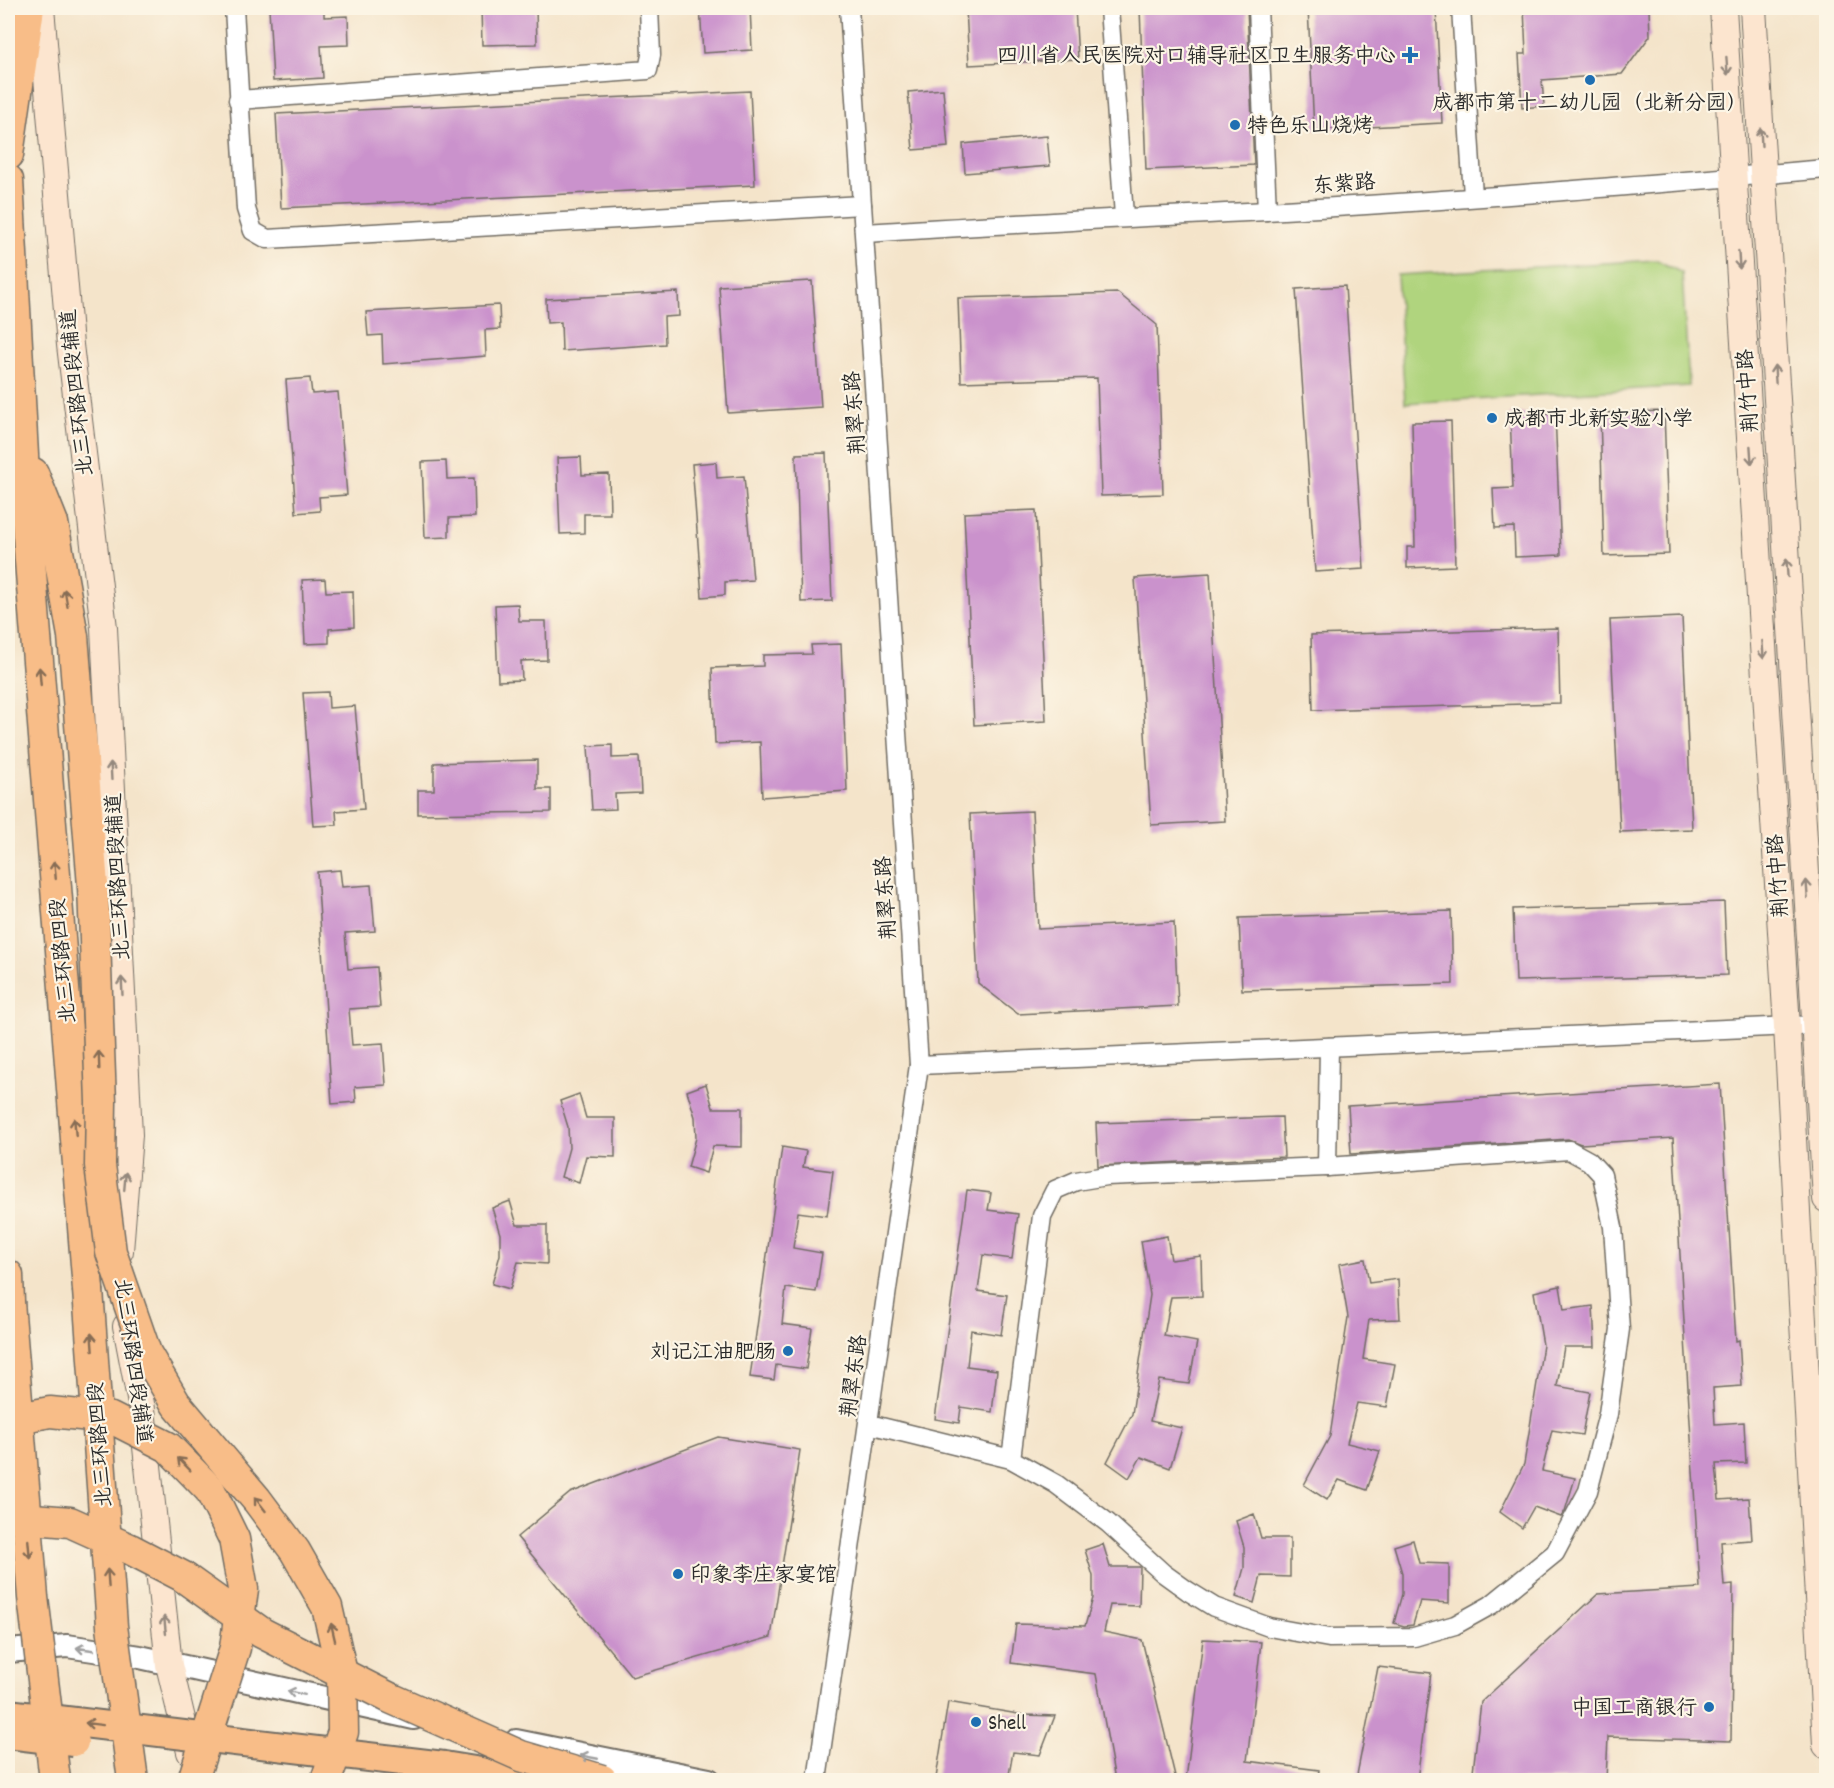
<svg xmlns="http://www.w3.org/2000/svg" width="1834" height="1788" viewBox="0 0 1834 1788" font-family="Dekko,'LXGW WenKai TC',sans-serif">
<rect width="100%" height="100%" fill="#fcf5e5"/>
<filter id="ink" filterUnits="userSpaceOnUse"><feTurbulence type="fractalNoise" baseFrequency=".0167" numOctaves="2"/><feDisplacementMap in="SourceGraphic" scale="12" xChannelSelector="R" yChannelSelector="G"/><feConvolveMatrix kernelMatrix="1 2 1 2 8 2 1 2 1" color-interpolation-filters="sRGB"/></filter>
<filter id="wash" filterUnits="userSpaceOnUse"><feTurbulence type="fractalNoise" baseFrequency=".008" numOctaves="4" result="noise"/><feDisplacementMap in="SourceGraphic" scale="24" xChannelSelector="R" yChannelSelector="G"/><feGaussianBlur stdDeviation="1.35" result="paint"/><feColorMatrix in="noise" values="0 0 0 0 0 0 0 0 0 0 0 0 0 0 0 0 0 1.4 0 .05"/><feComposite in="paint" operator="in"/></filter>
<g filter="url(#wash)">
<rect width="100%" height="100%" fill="#f4e4ca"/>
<!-- green -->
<polygon fill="#b0d47e" stroke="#6e8054" stroke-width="1.5" points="1657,260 1682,273 1689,386 1405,403 1397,275"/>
<g id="blocks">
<!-- building -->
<g fill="#ca92cc">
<polygon points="269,8 324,8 324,17 348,16 349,45 321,46 323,78 273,81"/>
<polygon points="481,8 536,8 537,44 482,45"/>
<polygon points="700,8 750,8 752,50 703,53"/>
<polygon points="966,8 1075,8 1078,59 969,65"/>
<polygon points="1140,8 1247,8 1254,165 1146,170"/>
<polygon points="1308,8 1436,8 1442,123 1314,130"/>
<polygon points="1524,8 1649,8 1650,36 1622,74 1542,80 1544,106 1522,108 1519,54 1526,54"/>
<polygon points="943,89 948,147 913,150 908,92"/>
<polygon points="750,91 755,185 281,208 276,114"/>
<polygon points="1047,136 1050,166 965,173 963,144"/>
<polygon points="812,281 821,407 728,413 719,286"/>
<polygon points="1345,286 1364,569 1315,572 1296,289"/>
<polygon points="678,292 679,316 664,317 665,344 562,351 561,322 547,323 546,299"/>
<polygon points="1118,293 1157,325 1163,494 1101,496 1097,378 961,382 958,298"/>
<polygon points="499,305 500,329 485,330 486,356 383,364 382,335 368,336 366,312"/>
<polygon points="310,378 312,394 338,392 347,495 319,497 320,511 296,513 286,380"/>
<polygon points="1664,411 1669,554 1604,556 1600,413"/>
<polygon points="1555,413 1561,555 1515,557 1514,527 1495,528 1493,489 1513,488 1510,414"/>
<polygon points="1451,421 1455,566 1407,568 1407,547 1415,547 1412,422"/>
<polygon points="826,453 832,601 801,602 796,454"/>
<polygon points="581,457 582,475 609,474 610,514 584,514 584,533 560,534 557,458"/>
<polygon points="446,461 447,479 474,478 475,517 449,518 449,537 425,538 422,462"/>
<polygon points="716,462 717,478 744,476 753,580 725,582 725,595 702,597 692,464"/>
<polygon points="1036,510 1046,721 974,725 964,513"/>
<polygon points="1210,573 1225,821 1151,825 1135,578"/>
<polygon points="325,579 326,592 353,591 354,627 329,629 329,643 305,644 302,580"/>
<polygon points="518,604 519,621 546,621 547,660 521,661 522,680 498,681 495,605"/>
<polygon points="1682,617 1692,829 1620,832 1610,620"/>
<polygon points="1558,628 1560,703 1313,710 1311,635"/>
<polygon points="841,644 847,791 762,797 760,742 715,744 712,668 763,666 763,655 812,654 811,645"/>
<polygon points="328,692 329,708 355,706 364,809 336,811 337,825 313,826 303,693"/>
<polygon points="612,745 612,758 639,757 641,793 615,794 616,809 592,810 588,746"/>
<polygon points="537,760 537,789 551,789 551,812 418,814 418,790 434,790 434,763"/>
<polygon points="1032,811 1038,929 1174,922 1178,1006 1018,1014 978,983 970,814"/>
<polygon points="340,870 342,887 371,885 375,931 345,933 348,969 377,967 380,1007 349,1009 352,1045 383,1043 386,1085 355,1087 356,1102 332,1104 317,872"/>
<polygon points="1724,902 1727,975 1516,981 1513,909"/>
<polygon points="1451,911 1453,984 1242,990 1239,918"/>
<polygon points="706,1084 713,1108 742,1108 742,1147 713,1146 706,1173 688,1167 696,1138 695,1117 687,1091"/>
<polygon points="1720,1084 1736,1341 1739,1340 1742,1386 1713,1388 1715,1424 1744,1422 1746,1463 1716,1464 1719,1500 1749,1498 1752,1540 1721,1542 1724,1586 1733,1585 1731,1741 1608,1737 1606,1780 1472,1780 1481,1702 1598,1594 1700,1588 1673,1138 1581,1144 1568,1139 1351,1154 1348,1106"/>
<polygon points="579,1094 586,1118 615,1118 615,1157 586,1156 579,1183 561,1177 569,1148 568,1127 560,1101"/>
<polygon points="1282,1117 1284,1157 1098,1166 1096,1123"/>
<polygon points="782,1147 806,1151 803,1167 833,1171 827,1216 798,1212 793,1248 822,1253 816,1292 786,1288 782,1324 812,1328 806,1369 776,1365 774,1380 750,1377"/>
<polygon points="967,1190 991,1193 988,1210 1018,1214 1012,1259 983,1255 978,1291 1007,1295 1001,1335 971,1330 967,1366 997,1370 992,1412 961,1407 959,1423 935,1419"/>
<polygon points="510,1201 517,1225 547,1225 547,1264 518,1262 510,1289 492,1284 500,1255 500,1234 492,1208"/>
<polygon points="1167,1236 1171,1260 1201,1256 1202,1296 1171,1297 1164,1336 1197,1342 1189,1384 1159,1380 1150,1421 1182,1428 1170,1468 1141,1457 1129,1478 1107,1462 1132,1414 1150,1295 1141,1241"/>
<polygon points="1365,1259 1369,1283 1398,1279 1400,1319 1369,1320 1363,1359 1395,1364 1387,1407 1357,1403 1347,1443 1380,1451 1367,1490 1339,1480 1327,1500 1304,1485 1330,1436 1348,1317 1339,1264"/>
<polygon points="1560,1286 1564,1310 1593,1306 1595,1347 1564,1347 1557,1386 1590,1392 1582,1435 1552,1430 1542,1471 1575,1478 1565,1511 1561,1517 1534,1507 1522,1528 1500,1512 1524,1464 1543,1345 1534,1292"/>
<polygon points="718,1437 800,1450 771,1637 632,1677 517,1537 570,1493"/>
<polygon points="1254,1514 1261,1538 1290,1538 1290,1577 1261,1576 1254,1603 1236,1597 1244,1568 1244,1547 1236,1521"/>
<polygon points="1413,1540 1419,1563 1449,1564 1449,1603 1420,1601 1413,1625 1404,1626 1394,1623 1402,1594 1402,1573 1394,1546"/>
<polygon points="1103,1544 1110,1567 1140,1567 1139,1606 1110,1605 1104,1632 1142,1640 1176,1780 1115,1780 1096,1674 1011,1663 1016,1624 1085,1626 1093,1598 1093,1576 1085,1550"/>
<polygon points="1203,1639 1261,1642 1247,1761 1319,1770 1318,1780 1186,1780"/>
<polygon points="1378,1667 1431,1673 1417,1780 1356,1780"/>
<polygon points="948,1702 1024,1715 1055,1716 1040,1755 1013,1752 1008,1780 953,1780 936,1778"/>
</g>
</g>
</g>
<g filter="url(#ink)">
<use href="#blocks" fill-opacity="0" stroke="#716c63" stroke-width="1.5"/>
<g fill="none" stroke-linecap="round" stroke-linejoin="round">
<defs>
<g id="minor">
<polyline points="234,8 246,209 253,231 267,239 862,205"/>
<polyline points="1109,8 1124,216"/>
<polyline points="1258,8 1267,211"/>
<polyline points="1461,8 1473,196"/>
<polyline points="238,100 648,70 651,55 649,8"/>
<path d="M 865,233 C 999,224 1132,218 1266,211 C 1453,201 1640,185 1826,169"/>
<polyline points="919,1065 1816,1025"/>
<polyline points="1327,1167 1329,1047"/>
<polyline points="869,1424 1011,1459 1056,1484 1108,1523 1163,1573 1188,1591 1214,1607 1269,1627 1329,1638 1414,1637 1455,1625 1491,1605 1555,1553 1588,1491 1608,1414 1620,1329 1613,1227 1602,1175 1589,1161 1569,1150 1327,1167 1106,1176 1076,1181 1055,1190 1042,1216 1011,1459"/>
<polyline points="817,1780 919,1065 849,8"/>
</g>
<g id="tertiary">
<polyline points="8,1651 67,1646 140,1657 414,1718"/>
<polyline points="516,1741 709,1780"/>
</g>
<g id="secondary">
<polyline points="41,8 70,345 104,628 129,1135 120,1251"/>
<polyline points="1723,8 1787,1027 1826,1745"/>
<polyline points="1753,8 1826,1199"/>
<polyline points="126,1326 142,1409 169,1665 190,1752"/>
</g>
<polyline id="primary" points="444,1766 530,1780"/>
<g id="trunk">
<polyline points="8,155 29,8"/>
<polyline points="8,180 26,510 88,1290"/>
<polyline points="33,473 53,523 73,636 93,886"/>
<polyline points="8,1275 9,1302"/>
</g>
</defs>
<!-- minor casing -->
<use href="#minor" stroke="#716c63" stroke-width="21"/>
<!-- tertiary casing -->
<use href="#tertiary" stroke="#716c63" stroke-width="26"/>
<!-- secondary casing -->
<use href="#secondary" stroke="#716c63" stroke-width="28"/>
<!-- primary casing -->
<use href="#primary" stroke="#716c63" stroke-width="32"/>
<!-- trunk casing -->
<use href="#trunk" stroke="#716c63" stroke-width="33"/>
<!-- minor -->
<use href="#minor" stroke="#fff" stroke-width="18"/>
<!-- tertiary -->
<use href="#tertiary" stroke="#fff" stroke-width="22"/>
<!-- secondary -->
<use href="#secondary" stroke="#fce5cf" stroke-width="26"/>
<!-- primary -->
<use href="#primary" stroke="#f8bd88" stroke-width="28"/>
<!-- trunk -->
<use href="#trunk" stroke="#f8bd88" stroke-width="30"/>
<defs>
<g id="primary-bridge">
<polyline points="8,1714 444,1766"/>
<polyline points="8,1734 74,1742"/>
</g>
<g id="trunk-bridge">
<polyline points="93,886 101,1102 100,1165 111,1252 146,1353 176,1404 257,1500 295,1551 327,1607 342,1673 343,1732 326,1780"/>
<polyline points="88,1290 112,1626 133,1780"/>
<polyline points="9,1302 33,1597 55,1780"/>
<polyline points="8,1420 50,1412 111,1418 168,1447 210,1490 234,1539 243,1589 235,1648 193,1780"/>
<polyline points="8,1517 70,1522 130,1549 182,1576 262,1633 390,1698 521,1756 602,1780"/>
</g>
</defs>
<!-- primary-bridge casing -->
<use href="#primary-bridge" stroke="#716c63" stroke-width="32" stroke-linecap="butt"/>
<!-- trunk-bridge casing -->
<use href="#trunk-bridge" stroke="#716c63" stroke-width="33" stroke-linecap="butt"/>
<!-- primary-bridge -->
<use href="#primary-bridge" stroke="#f8bd88" stroke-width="28"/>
<!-- trunk-bridge -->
<use href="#trunk-bridge" stroke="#f8bd88" stroke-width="30"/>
</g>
<!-- one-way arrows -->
<defs><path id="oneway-shaft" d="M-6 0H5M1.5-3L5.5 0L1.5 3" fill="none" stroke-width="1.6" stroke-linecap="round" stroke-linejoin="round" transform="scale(1.5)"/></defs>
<g stroke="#94887d">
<use href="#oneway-shaft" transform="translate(1727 66) rotate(86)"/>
<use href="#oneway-shaft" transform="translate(1761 137) rotate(-93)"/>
<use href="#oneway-shaft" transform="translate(1739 260) rotate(86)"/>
<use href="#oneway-shaft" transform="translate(1775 374) rotate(-94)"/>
<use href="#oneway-shaft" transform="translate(1751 455) rotate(86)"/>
<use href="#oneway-shaft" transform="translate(1787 568) rotate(-94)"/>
<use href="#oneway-shaft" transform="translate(1763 650) rotate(86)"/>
<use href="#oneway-shaft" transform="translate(111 771) rotate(-93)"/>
<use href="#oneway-shaft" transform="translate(1807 889) rotate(-94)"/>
<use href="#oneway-shaft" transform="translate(122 986) rotate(-93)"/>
<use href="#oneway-shaft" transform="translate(125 1181) rotate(-85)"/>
<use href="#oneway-shaft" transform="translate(165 1625) rotate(-96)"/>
</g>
<g stroke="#876d55">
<use href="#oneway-shaft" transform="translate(66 598) rotate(-100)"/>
<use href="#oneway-shaft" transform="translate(40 676) rotate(-95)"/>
<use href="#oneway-shaft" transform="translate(55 870) rotate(-95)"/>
<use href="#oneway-shaft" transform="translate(99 1060) rotate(-92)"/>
<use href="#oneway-shaft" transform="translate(75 1127) rotate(-95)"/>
<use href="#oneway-shaft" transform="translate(92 1342) rotate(-94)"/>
<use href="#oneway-shaft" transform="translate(184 1464) rotate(-135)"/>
<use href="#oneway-shaft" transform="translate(260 1504) rotate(-128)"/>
<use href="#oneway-shaft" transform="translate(29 1549) rotate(85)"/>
<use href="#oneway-shaft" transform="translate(108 1578) rotate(-94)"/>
<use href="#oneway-shaft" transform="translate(333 1632) rotate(-103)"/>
<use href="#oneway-shaft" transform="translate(94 1724) rotate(-173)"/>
</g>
<g stroke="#a0a0a0">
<use href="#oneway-shaft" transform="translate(85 1649) rotate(-172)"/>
<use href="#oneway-shaft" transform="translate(296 1693) rotate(-168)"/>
<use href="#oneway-shaft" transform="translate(589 1757) rotate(-169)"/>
</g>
</g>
<!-- markers -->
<g fill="#1f6fb2" stroke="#fcf5e5" stroke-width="2">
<path d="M1407 46h6v6h6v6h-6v6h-6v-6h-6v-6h6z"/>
<circle cx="1590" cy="80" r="6"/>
<circle cx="1235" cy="125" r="6"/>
<circle cx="1492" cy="418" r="6"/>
<circle cx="788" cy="1351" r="6"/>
<circle cx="678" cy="1574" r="6"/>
<circle cx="1709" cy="1707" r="6"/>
<circle cx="976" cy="1722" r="6"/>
</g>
<g text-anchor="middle" stroke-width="4.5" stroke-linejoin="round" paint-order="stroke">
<!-- poi labels -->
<g font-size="21" fill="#2b2b2b" stroke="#fcf5e5" text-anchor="start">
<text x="1396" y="62" text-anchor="end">四川省人民医院对口辅导社区卫生服务中心</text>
<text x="1590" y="109" text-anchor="middle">成都市第十二幼儿园（北新分园）</text>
<text x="1247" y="132">特色乐山烧烤</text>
<text x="1504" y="425">成都市北新实验小学</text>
<text x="776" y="1358" text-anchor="end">刘记江油肥肠</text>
<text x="690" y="1581">印象李庄家宴馆</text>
<text x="1697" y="1714" text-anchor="end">中国工商银行</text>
<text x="988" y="1729">Shell</text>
</g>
<!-- street labels -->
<g font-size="21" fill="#2b2b2b" stroke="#fcf5e5">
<text transform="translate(1344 183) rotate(-4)" y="7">东紫路</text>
<text transform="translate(1747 391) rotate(-94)" y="7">荆竹中路</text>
<text transform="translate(76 393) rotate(-96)" y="7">北三环路四段辅道</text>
<text transform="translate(854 413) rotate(-94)" y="7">荆翠东路</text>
<text transform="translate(1777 876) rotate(-94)" y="7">荆竹中路</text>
<text transform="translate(117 877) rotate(-93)" y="7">北三环路四段辅道</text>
<text transform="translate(885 898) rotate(-94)" y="7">荆翠东路</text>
<text transform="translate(62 961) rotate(-95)" y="7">北三环路四段</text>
<text transform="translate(134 1361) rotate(82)" y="7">北三环路四段辅道</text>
<text transform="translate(853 1376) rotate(-82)" y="7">荆翠东路</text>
<text transform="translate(99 1445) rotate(-94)" y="7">北三环路四段</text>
</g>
</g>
<!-- margin -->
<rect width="1834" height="1788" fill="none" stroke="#fcf5e5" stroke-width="30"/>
</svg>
